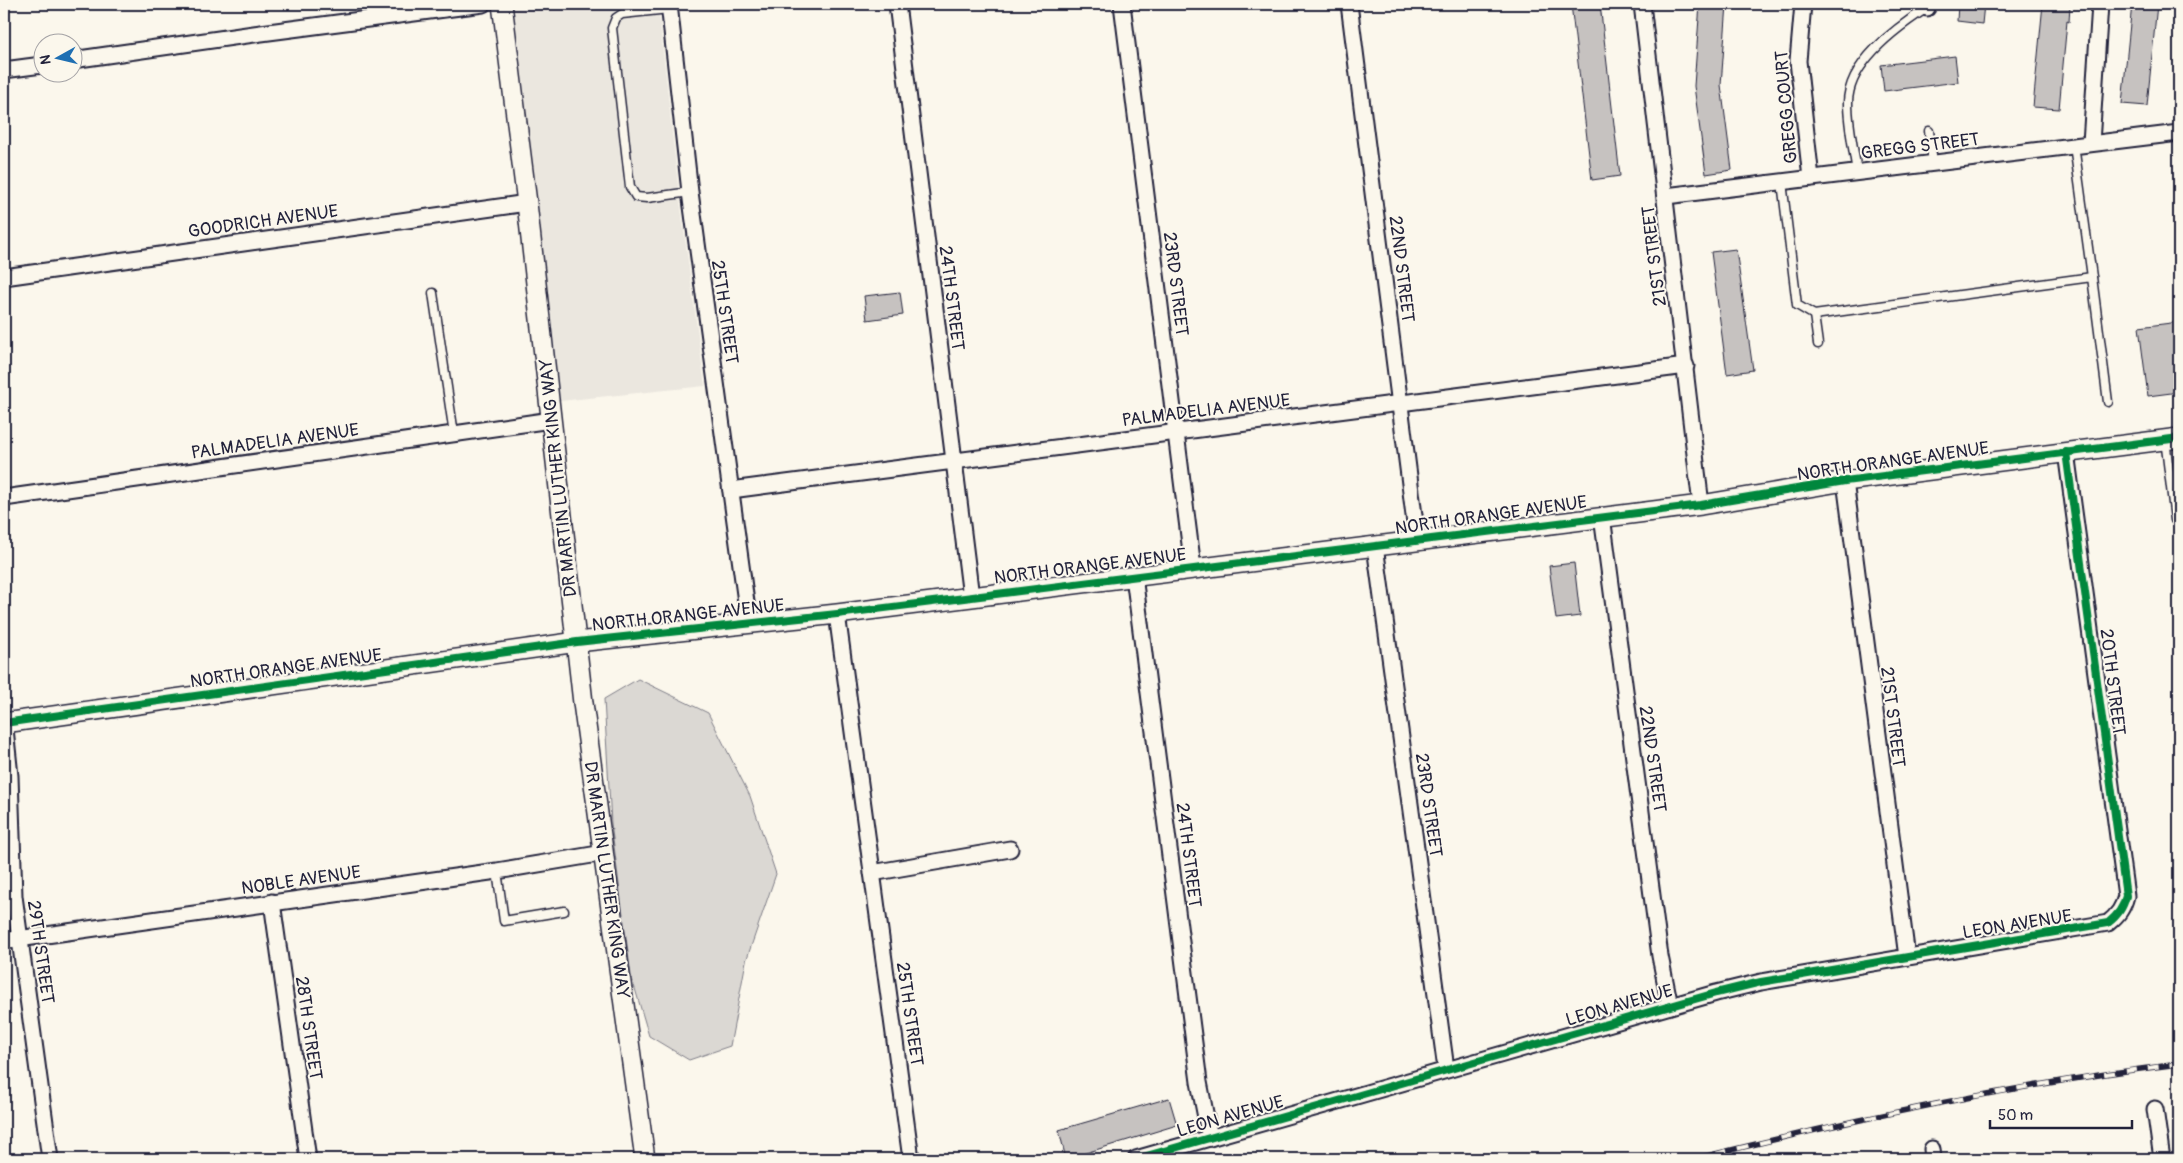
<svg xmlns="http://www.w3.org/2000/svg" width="2183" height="1163" viewBox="0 0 2183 1163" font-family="Pangolin,sans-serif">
<rect width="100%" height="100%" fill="#fbf7ec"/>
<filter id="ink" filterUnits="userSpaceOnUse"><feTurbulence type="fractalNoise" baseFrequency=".02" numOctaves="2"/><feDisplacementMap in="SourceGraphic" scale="10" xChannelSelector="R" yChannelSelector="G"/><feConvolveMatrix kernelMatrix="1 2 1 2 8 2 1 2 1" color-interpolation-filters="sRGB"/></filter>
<g filter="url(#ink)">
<!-- built -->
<polygon fill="#ebe7df" points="513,4 658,4 679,193 705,386 560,401"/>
<!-- green -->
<polygon fill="#dbd8d3" stroke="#7e7d87" points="638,679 708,713 750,796 776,874 746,961 730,1046 689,1060 649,1036 631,975 611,823 604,699"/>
<!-- building -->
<g fill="#c6c2c0" stroke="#22223b">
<polygon points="1571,4 1600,4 1620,176 1592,180"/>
<polygon points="1700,4 1727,4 1721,85 1732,170 1706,174 1694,86"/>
<polygon points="1958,4 1984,4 1982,24 1957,21"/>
<polygon points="2043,4 2070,4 2069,22 2067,21 2059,109 2033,107"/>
<polygon points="2132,4 2157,4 2147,106 2122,104"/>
<polygon points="1955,56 1958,82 1884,91 1881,65"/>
<polygon points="1736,249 1753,370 1727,374 1711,252"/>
<polygon points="900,292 903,315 867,320 864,296"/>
<polygon points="2179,322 2179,392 2148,396 2139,327"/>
<polygon points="1574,563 1580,616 1556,619 1549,566"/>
<polygon points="1169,1098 1177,1125 1066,1159 1059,1130"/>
</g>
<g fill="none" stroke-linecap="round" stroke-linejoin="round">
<defs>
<g id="service">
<polyline points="669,9 622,14 616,18 612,28 630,187 636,197 647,198 690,192"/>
<polyline points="1929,131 1933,163"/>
<polyline points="2074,145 2092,277"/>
<path d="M 1857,173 C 1854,150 1848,126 1848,103 C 1848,63 1896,28 1927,8"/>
<polyline points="1782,182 1797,305 1814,315 2092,277 2108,402"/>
<polyline points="433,293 454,434"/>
<polyline points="1814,315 1818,344"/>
<polyline points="2165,439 2175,520"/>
<polyline points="497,871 504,921 564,911"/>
</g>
<g id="minor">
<polyline points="669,4 690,192 749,624"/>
<polyline points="897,4 971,597"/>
<polyline points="1122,4 1193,568"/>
<polyline points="1349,4 1417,539"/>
<polyline points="1642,4 1701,505"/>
<polyline points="1803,4 1798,61 1811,178"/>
<polyline points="1927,8 1927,4"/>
<polyline points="72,60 261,33 483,4"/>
<polyline points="4,70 42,65"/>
<polyline points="2091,143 2100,4"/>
<polyline points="1666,196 2179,133"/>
<polyline points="4,277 527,203"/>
<polyline points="1845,481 1907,957"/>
<polyline points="731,490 1686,366"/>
<polyline points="4,498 551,420"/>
<polyline points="1602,516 1660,956 1670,1006"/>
<polyline points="1375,546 1446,1069"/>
<polyline points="1134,576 1199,1082 1210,1138"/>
<polyline points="837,614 911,1159"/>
<polyline points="4,719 10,776 14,896 50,1159"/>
<polyline points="872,873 1010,849"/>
<polyline points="272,902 308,1159"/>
<polyline points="4,941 497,871 604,853"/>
<polyline points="2155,1109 2162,1159"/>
<polyline points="1932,1149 1933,1159"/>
<path d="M 1136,1159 L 1716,993 L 1761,982 L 2108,923 C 2118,915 2123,908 2126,896 L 2066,452"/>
</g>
<g id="tertiary">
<polyline points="502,4 527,203 583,703 645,1159"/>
<polyline points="4,723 577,642 837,614 1701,505 1845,481 2179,438"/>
</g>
</defs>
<!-- service casing -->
<use href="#service" stroke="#22223b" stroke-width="11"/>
<!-- minor casing -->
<use href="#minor" stroke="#22223b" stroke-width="19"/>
<!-- tertiary casing -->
<use href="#tertiary" stroke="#22223b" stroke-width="22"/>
<!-- service -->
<use href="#service" stroke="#fbf7ec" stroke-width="8"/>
<!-- minor -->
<use href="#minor" stroke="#fbf7ec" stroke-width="15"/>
<!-- tertiary -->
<use href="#tertiary" stroke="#fbf7ec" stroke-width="19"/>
<defs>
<path id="rail" d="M 1695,1159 C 1855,1119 2016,1084 2179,1064"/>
</defs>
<!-- rail casing -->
<use href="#rail" stroke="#22223b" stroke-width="5.5"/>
<!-- rail -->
<use href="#rail" stroke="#fbf7ec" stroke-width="4" stroke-dasharray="11" stroke-linecap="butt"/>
<defs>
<g id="cycleway">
<polyline points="4,723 577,642 837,614 1701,505 1845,481 2179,438"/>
<path d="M 1136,1159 L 1716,993 L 1761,982 L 2108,923 C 2118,915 2123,908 2126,896 L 2066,452"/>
</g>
</defs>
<!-- cycleway casing -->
<use href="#cycleway" stroke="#fbf7ec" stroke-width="11"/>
<!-- cycleway -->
<use href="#cycleway" stroke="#00873e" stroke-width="8"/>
</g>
</g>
<g text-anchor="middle" stroke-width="4" stroke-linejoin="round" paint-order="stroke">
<!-- street labels -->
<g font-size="18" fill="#22223b" stroke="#fbf7ec">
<text transform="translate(1786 107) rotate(-95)" y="6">GREGG COURT</text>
<text transform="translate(1920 146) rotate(-7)" y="6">GREGG STREET</text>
<text transform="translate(263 221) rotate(-8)" y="6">GOODRICH AVENUE</text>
<text transform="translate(1654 256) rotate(-97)" y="6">21ST STREET</text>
<text transform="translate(1402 269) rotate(83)" y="6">22ND STREET</text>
<text transform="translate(1176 284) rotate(83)" y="6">23RD STREET</text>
<text transform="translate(952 298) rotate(83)" y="6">24TH STREET</text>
<text transform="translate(725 312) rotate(82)" y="6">25TH STREET</text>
<text transform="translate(1206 410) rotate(-7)" y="6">PALMADELIA AVENUE</text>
<text transform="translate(275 441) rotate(-8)" y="6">PALMADELIA AVENUE</text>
<text transform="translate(1893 461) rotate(-8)" y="6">NORTH ORANGE AVENUE</text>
<text transform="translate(558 478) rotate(-96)" y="6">DR MARTIN LUTHER KING WAY</text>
<text transform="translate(1491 515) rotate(-8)" y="6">NORTH ORANGE AVENUE</text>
<text transform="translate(1090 566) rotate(-7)" y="6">NORTH ORANGE AVENUE</text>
<text transform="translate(688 615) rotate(-6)" y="6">NORTH ORANGE AVENUE</text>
<text transform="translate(286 668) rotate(-8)" y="6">NORTH ORANGE AVENUE</text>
<text transform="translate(2113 682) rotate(83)" y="6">20TH STREET</text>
<text transform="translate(1893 717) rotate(83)" y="6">21ST STREET</text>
<text transform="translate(1653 759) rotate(82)" y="6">22ND STREET</text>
<text transform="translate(1429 805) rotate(82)" y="6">23RD STREET</text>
<text transform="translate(1189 855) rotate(83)" y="6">24TH STREET</text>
<text transform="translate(301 880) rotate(-8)" y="6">NOBLE AVENUE</text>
<text transform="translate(607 880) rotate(82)" y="6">DR MARTIN LUTHER KING WAY</text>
<text transform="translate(2017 924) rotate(-9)" y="6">LEON AVENUE</text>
<text transform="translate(41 952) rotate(82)" y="6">29TH STREET</text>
<text transform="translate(1619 1005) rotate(-16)" y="6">LEON AVENUE</text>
<text transform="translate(910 1014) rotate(82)" y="6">25TH STREET</text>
<text transform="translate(309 1028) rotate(82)" y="6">28TH STREET</text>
<text transform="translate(1230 1116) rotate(-16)" y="6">LEON AVENUE</text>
</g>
</g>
<!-- margin -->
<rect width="2183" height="1163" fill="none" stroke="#fbf7ec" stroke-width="20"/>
<rect x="10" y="10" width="2163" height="1143" fill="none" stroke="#22223b" stroke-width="2" filter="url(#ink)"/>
<!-- north arrow -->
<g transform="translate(58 58) rotate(262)"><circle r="24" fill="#fbf7ec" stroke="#a4a2a5"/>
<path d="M0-4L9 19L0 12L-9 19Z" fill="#1f6fb2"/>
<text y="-8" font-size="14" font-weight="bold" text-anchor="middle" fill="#22223b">N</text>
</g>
<!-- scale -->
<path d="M1990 1120v8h142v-8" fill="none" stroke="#22223b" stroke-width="2.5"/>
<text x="1998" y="1120" font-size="15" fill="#22223b" stroke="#fbf7ec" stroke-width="4" paint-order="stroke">50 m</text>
</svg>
